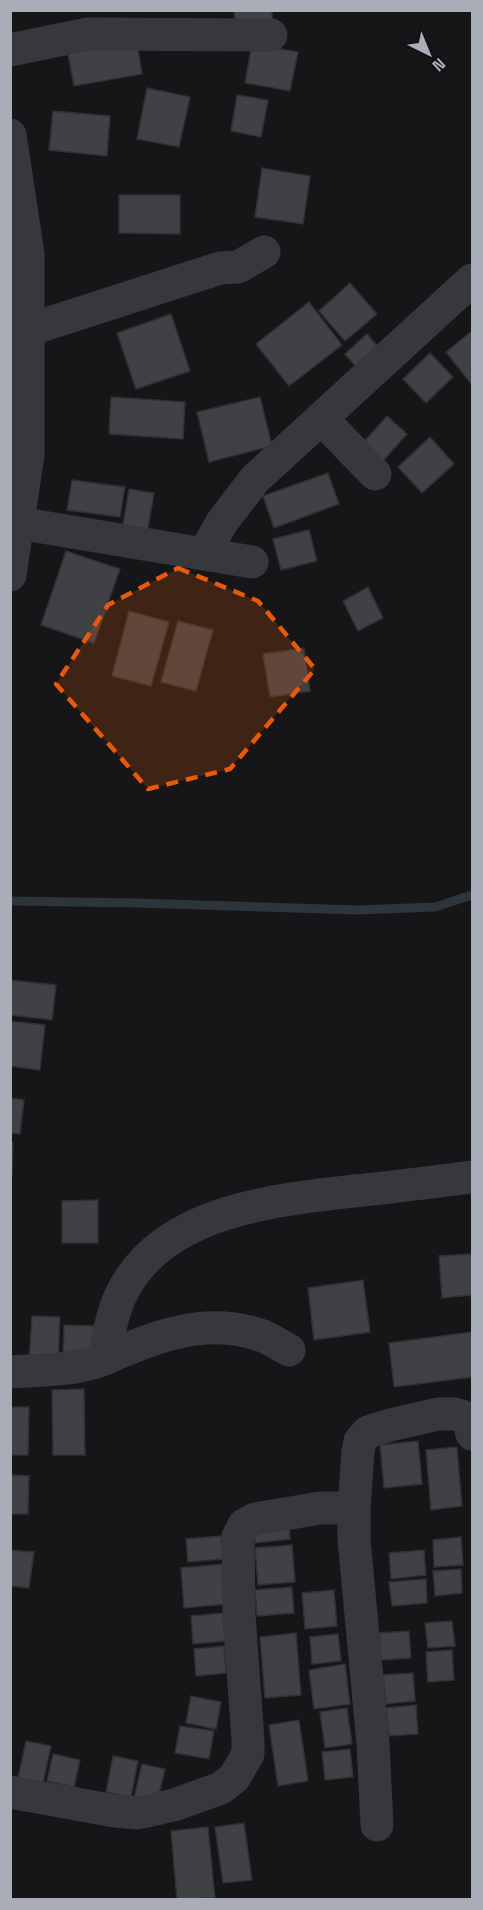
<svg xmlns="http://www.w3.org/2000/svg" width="483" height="1910" viewBox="0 0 483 1910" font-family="'Space Grotesk',sans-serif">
<rect width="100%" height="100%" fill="#161618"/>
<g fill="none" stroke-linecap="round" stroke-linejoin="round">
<!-- stream -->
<polyline stroke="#2c353c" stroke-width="9" points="10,901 137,903 358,910 435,907 472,895"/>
</g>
<!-- building -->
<g fill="#404145" stroke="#303034" stroke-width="1.5">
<polygon points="234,10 272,10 272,20 235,21"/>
<polygon points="136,37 142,74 74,86 67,49"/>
<polygon points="252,44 298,52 290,91 245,83"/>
<polygon points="147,88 190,97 179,147 137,139"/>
<polygon points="237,95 268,100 261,137 231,131"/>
<polygon points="53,111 110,116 107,156 49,150"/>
<polygon points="262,168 310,176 303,224 255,217"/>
<polygon points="119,195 180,195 180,234 119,233"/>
<polygon points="350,283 377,314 345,341 319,311"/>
<polygon points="309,302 342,345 289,386 256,344"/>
<polygon points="171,314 190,371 136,389 117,333"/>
<polygon points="472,331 472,385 446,352"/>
<polygon points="367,334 379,348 357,368 345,354"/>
<polygon points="430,353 453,377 426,403 403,379"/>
<polygon points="111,397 185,402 183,439 109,434"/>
<polygon points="260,397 272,446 209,462 197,412"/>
<polygon points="387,416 407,434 381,463 361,445"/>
<polygon points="430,437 454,464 422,493 398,467"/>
<polygon points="328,473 339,504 274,528 263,496"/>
<polygon points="72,480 125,487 120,517 67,510"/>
<polygon points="129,489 154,493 146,540 121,536"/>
<polygon points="309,530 317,561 281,570 273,539"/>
<polygon points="66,551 120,569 94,643 41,625"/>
<polygon points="368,587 383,618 358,631 343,601"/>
<polygon points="129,611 169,622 151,686 112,676"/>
<polygon points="178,621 213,630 196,691 161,682"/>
<polygon points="304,648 310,691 270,697 263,654"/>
<polygon points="10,980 56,985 52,1020 10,1015"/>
<polygon points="10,1021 45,1025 40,1070 10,1066"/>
<polygon points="10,1098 24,1100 20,1134 10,1133"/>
<polygon points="10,1143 13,1143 12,1175 10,1175"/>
<polygon points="98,1200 98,1243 62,1243 62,1201"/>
<polygon points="472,1254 472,1295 442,1298 439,1256"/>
<polygon points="363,1280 370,1332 314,1340 308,1288"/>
<polygon points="32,1316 60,1317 58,1364 29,1363"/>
<polygon points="64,1325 94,1326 93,1360 63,1359"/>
<polygon points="472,1332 472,1377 394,1387 389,1343"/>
<polygon points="84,1389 85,1455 53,1455 52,1390"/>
<polygon points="10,1407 29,1407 28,1455 10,1455"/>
<polygon points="418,1441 422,1484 384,1488 380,1445"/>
<polygon points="457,1447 462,1506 431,1510 426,1450"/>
<polygon points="10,1475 29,1476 28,1514 10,1514"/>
<polygon points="289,1522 290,1539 255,1543 253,1525"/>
<polygon points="221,1536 223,1559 188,1562 186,1539"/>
<polygon points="461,1537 463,1565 434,1567 433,1540"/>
<polygon points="292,1545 295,1582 258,1585 255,1548"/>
<polygon points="10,1550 34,1552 29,1588 10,1586"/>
<polygon points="424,1550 426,1575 391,1579 389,1553"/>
<polygon points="224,1564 227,1604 184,1608 181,1568"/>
<polygon points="461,1569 462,1593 435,1596 433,1571"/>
<polygon points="426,1579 427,1603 392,1606 389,1582"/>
<polygon points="292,1587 294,1613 257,1616 255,1590"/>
<polygon points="334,1590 337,1626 305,1629 302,1593"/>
<polygon points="223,1613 225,1641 193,1644 191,1616"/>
<polygon points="452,1621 455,1646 428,1648 425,1623"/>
<polygon points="409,1631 411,1658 381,1660 379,1633"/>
<polygon points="296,1633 301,1695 265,1698 260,1637"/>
<polygon points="338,1634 341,1661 312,1664 310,1637"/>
<polygon points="224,1646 226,1673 196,1676 194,1649"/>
<polygon points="452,1650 454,1680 428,1682 426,1652"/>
<polygon points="345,1664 350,1704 314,1709 309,1670"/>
<polygon points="413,1673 415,1701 386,1704 383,1675"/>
<polygon points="191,1696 221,1702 216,1729 186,1723"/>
<polygon points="416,1705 418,1734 389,1736 386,1708"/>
<polygon points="347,1708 352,1744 325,1748 320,1712"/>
<polygon points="299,1720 308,1781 278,1786 269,1725"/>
<polygon points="180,1726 214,1731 209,1759 175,1753"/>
<polygon points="26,1741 51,1746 43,1783 18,1778"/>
<polygon points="350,1749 353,1777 325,1780 322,1752"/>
<polygon points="53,1754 80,1760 74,1787 47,1781"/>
<polygon points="113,1756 138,1761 131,1797 106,1792"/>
<polygon points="142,1764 165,1769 157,1803 134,1798"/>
<polygon points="244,1823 252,1880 223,1883 215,1827"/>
<polygon points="208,1827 215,1898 177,1900 171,1831"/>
</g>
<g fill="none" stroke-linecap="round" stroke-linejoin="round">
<!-- minor -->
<g stroke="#37383d" stroke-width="33">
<polyline points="10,50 88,34 271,35"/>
<polyline points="28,330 220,268 238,267 264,252"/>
<polyline points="322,419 375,474"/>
<polyline points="18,523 252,562"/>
<polyline points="204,554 222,522 255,479 472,280"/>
<path d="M 104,1359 C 155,1337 204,1316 260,1335 C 270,1338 279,1345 289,1350"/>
<path d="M 10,1372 C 41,1370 75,1371 104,1359 C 109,1335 112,1310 124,1289 C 166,1210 276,1200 354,1191 C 394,1187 433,1182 472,1177"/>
<polyline points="10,1792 115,1811 138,1813 174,1805 221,1788 234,1778 248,1754 248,1741 239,1614 238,1537 244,1525 255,1519 320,1508 354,1508"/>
<polyline points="377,1825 373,1744 354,1539 354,1508 358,1452 360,1441 368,1432 390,1425 438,1414 455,1414 462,1416 469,1422 472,1434"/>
</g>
<!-- tertiary -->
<polyline stroke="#37383d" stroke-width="33" points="10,135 28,254 28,455 10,575"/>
</g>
<!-- marked area -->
<path fill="#e8590c" fill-opacity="0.2" stroke="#e8590c" stroke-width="4.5" stroke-dasharray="12 8" stroke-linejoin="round" d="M 178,568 L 258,601 L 315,669 L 230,769 L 148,789 L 56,684 L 108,605 Z"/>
<!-- border -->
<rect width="483" height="1910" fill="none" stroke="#a8adb8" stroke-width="24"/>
<!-- north arrow -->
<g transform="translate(429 54) rotate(137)" stroke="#111113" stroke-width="4.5" paint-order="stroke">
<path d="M0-4.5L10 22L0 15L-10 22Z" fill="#a8adb8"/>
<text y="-9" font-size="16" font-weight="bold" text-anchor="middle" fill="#a8adb8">N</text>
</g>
</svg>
